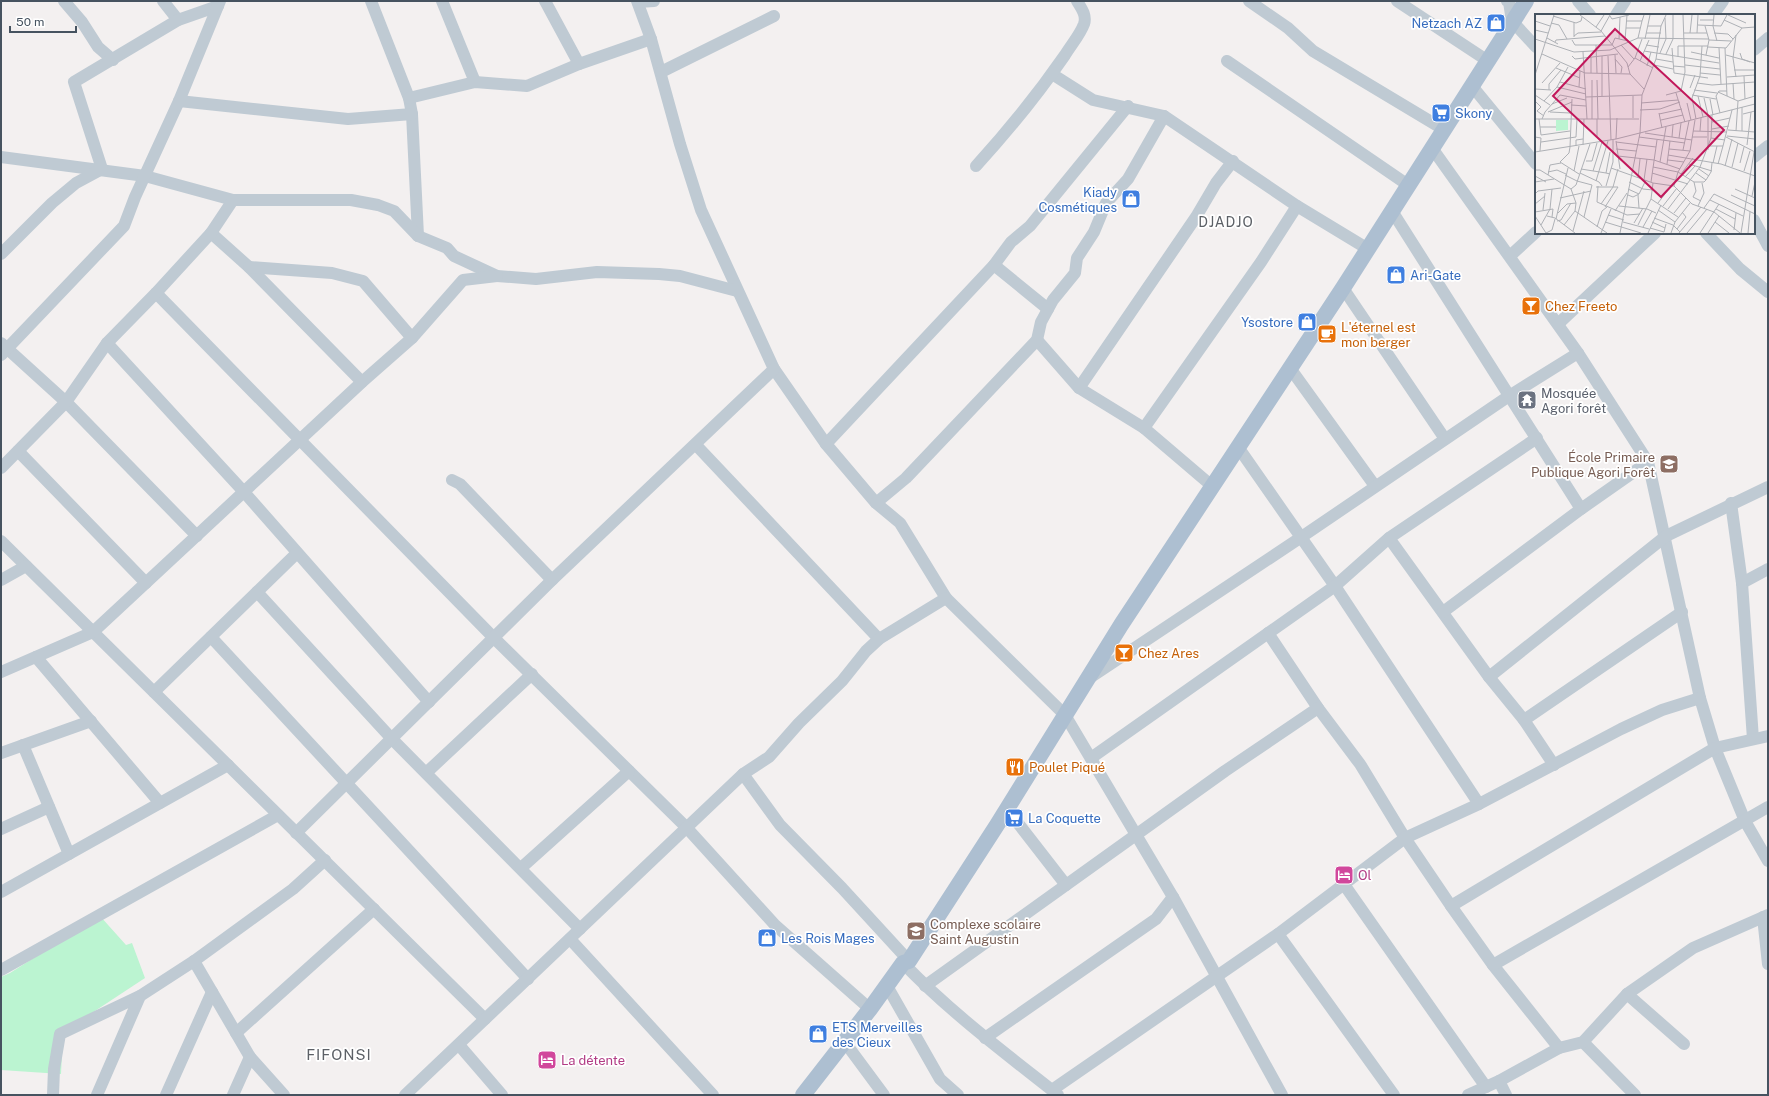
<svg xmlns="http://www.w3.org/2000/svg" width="1769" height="1096" viewBox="0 0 1769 1096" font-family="'Public Sans',sans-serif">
<rect width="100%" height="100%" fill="#f3f0f0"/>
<!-- green -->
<polygon fill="#bbf4d1" points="100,916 126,945 132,943 145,978 63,1032 61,1074 1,1070 1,977 10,973"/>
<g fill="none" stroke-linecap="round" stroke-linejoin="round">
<!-- minor -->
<g stroke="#bfcad3" stroke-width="12">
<polyline points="64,1 82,22 98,47 113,60"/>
<polyline points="163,1 178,20"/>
<polyline points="371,1 409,98 412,114 418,236"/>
<polyline points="442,1 475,82"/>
<polyline points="545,1 579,64"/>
<polyline points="637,1 651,39 680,144 701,210 774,369 826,444 876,503 900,523 946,598 1065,715 1173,897 1282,1095"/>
<polyline points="1249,1 1288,28 1313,51 1443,129"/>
<polyline points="1397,1 1488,61"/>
<polyline points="1507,1 1509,2 1512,21 1536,47"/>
<polyline points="1578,1 1590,15"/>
<polyline points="638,2 654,1"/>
<polyline points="1616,15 1625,1"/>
<polyline points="1713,15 1723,1"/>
<polyline points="1754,50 1768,38"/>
<polyline points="1227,61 1408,185"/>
<polyline points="661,72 774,16"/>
<polyline points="1052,74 1093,100 1164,116 1297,206 1368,249"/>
<polyline points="1472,86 1536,164"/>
<polyline points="409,98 475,82 527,86 579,64 651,39"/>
<polyline points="179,101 348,119 412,114"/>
<polyline points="1432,148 1578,353 1648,462 1700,698 1715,748 1745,821 1768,861"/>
<polyline points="1,157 145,176 233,200 351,200 378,205 394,211 418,236 447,248 454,256 497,276 536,279 597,272 659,274 680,276 737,291"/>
<polyline points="1754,157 1768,146"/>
<path d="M 976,166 C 1008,131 1038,94 1065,55 C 1071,45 1080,35 1084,24 C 1087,15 1081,8 1077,1"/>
<polyline points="1392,211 1581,509"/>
<polyline points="1754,220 1768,246"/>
<polyline points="211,233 249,267 362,382"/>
<polyline points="1706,233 1740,269 1768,292"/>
<polyline points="1,254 52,203 76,183 102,169 74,82 178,20 218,6"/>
<polyline points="1510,256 1536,232"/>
<polyline points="994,265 1048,309"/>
<polyline points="249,267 332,273 363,281 412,338"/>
<polyline points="1343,288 1445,439"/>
<polyline points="156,293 494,638 686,827 775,925 870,1009"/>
<polyline points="1558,324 1655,233"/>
<polyline points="1037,340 1079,388 1144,428 1212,486"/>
<polyline points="1,343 66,402 197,536"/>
<polyline points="107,343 244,492 429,702"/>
<polyline points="1,355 124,226 135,197 179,101 220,1"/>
<polyline points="1290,368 1375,486"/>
<polyline points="1079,388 1196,217 1216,183 1233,161"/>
<polyline points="1144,428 1261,262 1297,206"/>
<polyline points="826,444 994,265 1011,242 1030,226 1128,106"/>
<polyline points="696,445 879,639"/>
<polyline points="1238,447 1335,586 1479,804"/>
<polyline points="18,451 146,583"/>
<polyline points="1,468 66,402 107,343 156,293 211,233 233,200"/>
<polyline points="452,480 460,484 552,580"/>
<polyline points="876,503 906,478 1037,340 1041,322 1053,300 1075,273 1077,258 1094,232 1106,203 1128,179 1164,116"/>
<polyline points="1731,503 1742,583 1753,739"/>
<polyline points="1389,538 1489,677 1524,720 1554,765"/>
<polyline points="1,541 485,1019"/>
<polyline points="1,580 26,566"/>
<polyline points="1742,583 1768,569"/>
<polyline points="257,592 392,739 580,929"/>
<polyline points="1443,612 1581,509 1648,462"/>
<polyline points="1268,633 1318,708 1360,764 1405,838 1451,906 1493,965 1559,1048"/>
<polyline points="211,637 528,979"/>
<polyline points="36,657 160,803"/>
<polyline points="1,672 93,632 362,382 412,338 463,280 497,276"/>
<polyline points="1091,677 1300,538 1509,396 1578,353"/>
<polyline points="1489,677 1666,536 1768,487"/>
<polyline points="154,692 297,553"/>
<polyline points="1524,720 1682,612"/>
<polyline points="23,745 69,854"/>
<polyline points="1,753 91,721"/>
<polyline points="1091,758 1335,586 1389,538 1537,438"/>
<polyline points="426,773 532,674"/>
<polyline points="743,774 780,825 842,888 909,961"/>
<polyline points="1007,809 1066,885"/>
<polyline points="1,829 49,807"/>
<polyline points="296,833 552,580 774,369"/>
<polyline points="521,868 629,771"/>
<polyline points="1343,883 1486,1087"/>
<polyline points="1,892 228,765"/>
<polyline points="1451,906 1715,748 1768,736"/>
<polyline points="1763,917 1768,964"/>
<polyline points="1278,934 1394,1095"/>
<polyline points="570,939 713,1095"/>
<polyline points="194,961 250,1057 284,1095"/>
<path d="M 903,963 C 950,1012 1005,1053 1058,1095"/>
<polyline points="1493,965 1768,807"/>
<polyline points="1,970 278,815"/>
<polyline points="887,986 940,1079 958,1095"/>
<polyline points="925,986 1225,771 1318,708"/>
<polyline points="1627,994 1684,1044"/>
<polyline points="236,1033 374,909"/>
<polyline points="985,1038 1156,919 1173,897"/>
<polyline points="844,1041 884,1095"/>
<polyline points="1583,1042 1635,1095"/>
<polyline points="459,1045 502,1095"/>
<polyline points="1499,1081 1506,1095"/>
<polyline points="1052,1090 1278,934 1405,838 1479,804 1621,729 1662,710 1700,698"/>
<polyline points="53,1095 54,1069 60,1034 140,996 194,961 293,889 325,860"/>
<polyline points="97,1095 140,996"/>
<polyline points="166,1095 212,992"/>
<polyline points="233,1095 250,1057"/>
<polyline points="405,1095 743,774 769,757 799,723 842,681 866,651 879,639 946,598"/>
<polyline points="1468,1095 1499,1081 1559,1048 1583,1042 1627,994 1693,948 1768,915"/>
</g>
<!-- major -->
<polyline stroke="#adbfd1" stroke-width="16" points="803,1095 870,1009 903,963 909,961 997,825 1121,625 1343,288 1526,1"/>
</g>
<!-- icons -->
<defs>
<symbol id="shop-square" viewBox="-11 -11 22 22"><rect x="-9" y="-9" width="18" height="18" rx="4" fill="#3f7fe0" stroke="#fff"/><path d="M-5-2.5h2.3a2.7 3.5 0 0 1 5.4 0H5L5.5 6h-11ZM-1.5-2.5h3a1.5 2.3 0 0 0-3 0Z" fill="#fff"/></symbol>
<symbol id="supermarket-square" viewBox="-11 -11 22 22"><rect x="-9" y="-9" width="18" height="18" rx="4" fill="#3f7fe0" stroke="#fff"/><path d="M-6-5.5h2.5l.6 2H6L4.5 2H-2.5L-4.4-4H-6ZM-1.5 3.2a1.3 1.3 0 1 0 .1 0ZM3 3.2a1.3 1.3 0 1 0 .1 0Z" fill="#fff"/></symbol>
<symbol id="bar-square" viewBox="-11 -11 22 22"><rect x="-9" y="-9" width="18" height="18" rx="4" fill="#e8710a" stroke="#fff"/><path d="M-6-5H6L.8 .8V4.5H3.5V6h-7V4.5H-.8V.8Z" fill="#fff"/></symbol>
<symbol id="cafe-square" viewBox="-11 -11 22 22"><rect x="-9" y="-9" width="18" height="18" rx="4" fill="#e8710a" stroke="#fff"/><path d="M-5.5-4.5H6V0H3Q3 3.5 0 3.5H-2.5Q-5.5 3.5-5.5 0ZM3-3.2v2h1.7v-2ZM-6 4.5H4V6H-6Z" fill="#fff"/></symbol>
<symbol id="temple-square" viewBox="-11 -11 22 22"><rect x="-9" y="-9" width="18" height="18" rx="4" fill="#6b7280" stroke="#fff"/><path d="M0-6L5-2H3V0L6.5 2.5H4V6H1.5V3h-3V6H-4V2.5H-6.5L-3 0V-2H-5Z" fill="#fff"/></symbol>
<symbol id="school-square" viewBox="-11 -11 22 22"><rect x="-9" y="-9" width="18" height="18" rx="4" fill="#8d6e63" stroke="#fff"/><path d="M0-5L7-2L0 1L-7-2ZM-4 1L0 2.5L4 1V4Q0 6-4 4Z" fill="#fff"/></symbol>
<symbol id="restaurant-square" viewBox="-11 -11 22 22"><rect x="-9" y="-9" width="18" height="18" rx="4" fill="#e8710a" stroke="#fff"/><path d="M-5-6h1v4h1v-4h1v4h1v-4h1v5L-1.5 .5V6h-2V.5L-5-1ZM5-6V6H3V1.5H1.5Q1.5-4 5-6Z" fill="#fff"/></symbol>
<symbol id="hotel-square" viewBox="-11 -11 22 22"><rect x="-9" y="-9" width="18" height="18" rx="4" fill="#d1479c" stroke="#fff"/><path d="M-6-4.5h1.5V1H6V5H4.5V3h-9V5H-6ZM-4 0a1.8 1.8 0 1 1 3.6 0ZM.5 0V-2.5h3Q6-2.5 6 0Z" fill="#fff"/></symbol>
</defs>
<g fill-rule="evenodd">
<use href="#shop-square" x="1485" y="12" width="22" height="22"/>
<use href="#supermarket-square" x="1430" y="102" width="22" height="22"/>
<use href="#shop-square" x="1120" y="188" width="22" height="22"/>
<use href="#shop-square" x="1385" y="264" width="22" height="22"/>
<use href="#bar-square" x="1520" y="295" width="22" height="22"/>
<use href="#shop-square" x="1296" y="311" width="22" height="22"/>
<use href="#cafe-square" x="1316" y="323" width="22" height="22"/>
<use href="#temple-square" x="1516" y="389" width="22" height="22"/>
<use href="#school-square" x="1658" y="453" width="22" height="22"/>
<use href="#bar-square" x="1113" y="642" width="22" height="22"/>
<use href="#restaurant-square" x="1004" y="756" width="22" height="22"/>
<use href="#supermarket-square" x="1003" y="807" width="22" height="22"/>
<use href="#hotel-square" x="1333" y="864" width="22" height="22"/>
<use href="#school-square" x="905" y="920" width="22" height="22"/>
<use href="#shop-square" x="756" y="927" width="22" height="22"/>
<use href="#shop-square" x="807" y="1023" width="22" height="22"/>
<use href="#hotel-square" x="536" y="1049" width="22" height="22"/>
</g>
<g text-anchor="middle" stroke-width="3.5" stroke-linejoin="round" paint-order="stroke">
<!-- shop labels -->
<g font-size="13" fill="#366cbe" stroke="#fff" text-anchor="start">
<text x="1482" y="28" text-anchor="end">Netzach AZ</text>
<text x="1455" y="118">Skony</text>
<text x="1117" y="197" text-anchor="end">Kiady<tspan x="1117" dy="15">Cosmétiques</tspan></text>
<text x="1410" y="280">Ari-Gate</text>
<text x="1293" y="327" text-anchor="end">Ysostore</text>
<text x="1028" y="823">La Coquette</text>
<text x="781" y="943">Les Rois Mages</text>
<text x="832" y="1032">ETS Merveilles<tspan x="832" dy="15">des Cieux</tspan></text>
</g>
<!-- food labels -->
<g font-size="13" fill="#c56008" stroke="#fff" text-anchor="start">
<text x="1545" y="311">Chez Freeto</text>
<text x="1341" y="332">L'éternel est<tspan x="1341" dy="15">mon berger</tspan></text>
<text x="1138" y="658">Chez Ares</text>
<text x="1029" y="772">Poulet Piqué</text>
</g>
<!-- worship labels -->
<g font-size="13" fill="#5b616d" stroke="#fff" text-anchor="start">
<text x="1541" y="398">Mosquée<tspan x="1541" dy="15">Agori forêt</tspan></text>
</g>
<!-- education labels -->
<g font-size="13" fill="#785e54" stroke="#fff" text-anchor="end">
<text x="1655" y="462">École Primaire<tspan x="1655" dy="15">Publique Agori Forêt</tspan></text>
<text x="930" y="929" text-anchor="start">Complexe scolaire<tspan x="930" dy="15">Saint Augustin</tspan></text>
</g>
<!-- hotel labels -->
<g font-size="13" fill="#b23c85" stroke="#fff" text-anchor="start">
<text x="1358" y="880">Ol</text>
<text x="561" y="1065">La détente</text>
</g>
<!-- neighbourhood labels -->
<g font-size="14" letter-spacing="1" fill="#5c6066" stroke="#fff">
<text x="1226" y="227">DJADJO</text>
</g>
<!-- quarter labels -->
<g font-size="15" letter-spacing="1" fill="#5c6066" stroke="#fff">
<text x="339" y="1060">FIFONSI</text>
</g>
</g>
<!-- overview -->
<g transform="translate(1535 14)">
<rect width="220" height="220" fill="#f3f0f0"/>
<path d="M 21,106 L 33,106 L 33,116 L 21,117 Z" fill="#bbf4d1"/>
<path fill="none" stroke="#aeb1b6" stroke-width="1" d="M 45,1 L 66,17 L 92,49 L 95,60 L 109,75M 179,1 L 178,12 L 182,27M 193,1 L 211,9M 18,2 L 41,9 L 46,7 L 47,3M 75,2 L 77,5 L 94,1M 165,6 L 178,6M 189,6 L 207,14 L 220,13M 0,7 L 15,12M 91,7 L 107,7 L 109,1M 39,8 L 39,23M 16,9 L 24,11 L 32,25M 163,11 L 186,12 L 192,1M 113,12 L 126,12M 170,12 L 174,26 L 171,41M 61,13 L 69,1M 91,14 L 105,14M 0,16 L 13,19M 66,17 L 75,1M 111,19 L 126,19M 149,19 L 172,19M 155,19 L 157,1M 162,19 L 163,1M 179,19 L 193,20 L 198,25M 39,22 L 43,19 L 66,18M 12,24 L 23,30M 103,24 L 107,7M 0,25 L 39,38 L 75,36 L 103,24 L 174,25M 84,25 L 85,3M 110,25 L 115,1M 37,26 L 40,31 L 77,31 L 80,24 L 93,27M 90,26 L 92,1M 174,26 L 196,27M 20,28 L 21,26 L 70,22M 61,31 L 62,59M 86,31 L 99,45M 111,31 L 124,33M 173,33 L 191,34 L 207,14M 137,34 L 139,59 L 173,64M 184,34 L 186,70M 190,34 L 192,82M 109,37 L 184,49M 48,38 L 52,105M 156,38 L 184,44M 125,39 L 131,25 L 130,4M 205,39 L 207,45 L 215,48M 7,40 L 50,59 L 95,60M 131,40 L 138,25 L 138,1M 80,41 L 81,59M 191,41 L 220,49M 37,42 L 40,45 L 83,40M 73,42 L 76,126M 56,43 L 56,59M 143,43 L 143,32 L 173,32M 100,44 L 118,54M 80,45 L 87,53 L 86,59M 121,45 L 138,48M 105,47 L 114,26M 119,51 L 138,55M 150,51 L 185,55M 112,52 L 116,38M 138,52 L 150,53M 93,53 L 100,44 L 107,25M 21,54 L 45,64M 199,56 L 220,56M 165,59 L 185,61M 0,61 L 19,1M 209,62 L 210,85M 192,63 L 220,61M 201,63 L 198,44 L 201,21M 62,66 L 63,105M 25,68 L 51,75M 7,69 L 25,49M 162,69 L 177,71 L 220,68M 198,69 L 199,85M 22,73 L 51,80M 44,73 L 45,57M 155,74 L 160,61M 0,75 L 16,76M 14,76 L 14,70 L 26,56M 159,76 L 182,79M 183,78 L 203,87 L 220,82M 141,79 L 150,108M 0,81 L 15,91M 131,81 L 146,77 L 150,58 L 148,1M 157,81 L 181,85M 67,82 L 67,42M 98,82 L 98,104M 163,82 L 168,103M 51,83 L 107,81M 169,84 L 173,101 L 173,136M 175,85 L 178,101M 9,87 L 22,73 L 33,53M 1,88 L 6,93 L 2,97 L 9,102M 106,89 L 143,86M 152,89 L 156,106M 17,90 L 32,84M 36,91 L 51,92M 105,96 L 125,95 L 145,88M 13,98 L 37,88M 15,98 L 35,99M 124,99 L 127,114M 185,99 L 181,82 L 184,77 L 192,77M 124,100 L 147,95M 208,100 L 220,97M 0,105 L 104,105M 4,105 L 6,121 L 35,117M 7,105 L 10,98 L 25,81 L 51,86M 57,105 L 57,66M 161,105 L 157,84 L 165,62 L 167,32M 126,106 L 148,101M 177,108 L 195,104M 5,113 L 21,113M 177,115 L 194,112M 193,116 L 220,118M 158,117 L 192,118M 165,117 L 166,104M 201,117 L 203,87M 207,117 L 207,93M 110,119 L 157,126M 62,122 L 62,105M 192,122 L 220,125M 0,123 L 6,124 L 5,137M 104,123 L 150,129M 137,123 L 138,111M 157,123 L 172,123M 191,123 L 220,138M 144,124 L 146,109M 176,124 L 190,126M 81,125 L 82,104M 81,127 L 85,155M 6,128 L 41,123 L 42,105M 81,128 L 121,133M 48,131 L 49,105M 212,131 L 216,98M 41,132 L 41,126 L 48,125M 174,132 L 188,132 L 197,96M 35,133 L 37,85M 35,133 L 34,139 L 25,148 L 44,160M 81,135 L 101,137M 134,135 L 155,137M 148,136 L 154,107M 0,138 L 81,125 L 220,90M 133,141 L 186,150 L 220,162M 83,142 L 119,146 L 145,155M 133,146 L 149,148M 51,147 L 57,147 L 62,129M 125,148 L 131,113M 178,149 L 182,132M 205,149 L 209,133M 132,150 L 135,127M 154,150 L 177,157M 183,150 L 188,132M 190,152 L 197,125M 118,153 L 143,158 L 159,168 L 169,168 L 171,166 L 161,159M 197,153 L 203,129M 76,154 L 118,169 L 139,172 L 157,190 L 179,198 L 205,219M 46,155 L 71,159M 164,155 L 174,162M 0,156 L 5,156 L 36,175 L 41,189M 39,157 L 44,132M 58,157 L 67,128M 209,157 L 215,137M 13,158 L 22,156 L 31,160M 45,159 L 64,168 L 67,172M 117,159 L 153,170M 75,160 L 71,159 L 75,138M 146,160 L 158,144M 13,161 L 15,151 L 26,149M 30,161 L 42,167 L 57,171 L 49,203M 0,162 L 11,168M 150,163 L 160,152M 103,164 L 105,145M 109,166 L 112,145M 171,166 L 176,158 L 177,149M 61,167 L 73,127M 0,168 L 19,165M 94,168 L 108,175 L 118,176M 116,168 L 122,126M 159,168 L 161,177 L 158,183 L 166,187M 63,172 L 62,188 L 92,201 L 105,200M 71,172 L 78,148 L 78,126M 139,172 L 143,158 L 155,137 L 160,106M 61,173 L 83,173 L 70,193M 36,175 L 41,171 L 55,130M 93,175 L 104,180M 200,175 L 220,184M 0,180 L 3,177 L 26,174M 93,181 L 98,183 L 104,180 L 111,166M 103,181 L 104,194M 196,181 L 220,192M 217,182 L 220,168M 25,184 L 56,177M 116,185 L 143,203M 175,186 L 208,202M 123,189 L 136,172M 0,190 L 10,182M 66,190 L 78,173 L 83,155M 84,192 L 112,195 L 121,199M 128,192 L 142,174M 163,192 L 169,179 L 167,169M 169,194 L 179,180 L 220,200M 133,195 L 165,153 L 176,124 L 177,101M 181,195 L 200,205M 8,196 L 10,179M 123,196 L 140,208M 40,197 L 72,219M 80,197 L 92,179M 0,198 L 18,195 L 17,203M 23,199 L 32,190 L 41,189 L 40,197 L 29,211M 43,199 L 49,177M 139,199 L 151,184M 73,201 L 89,206M 0,202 L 11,219M 12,202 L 20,204 L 40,219M 119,204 L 138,211 L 145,218M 21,205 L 33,154M 22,207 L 26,206 L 36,189M 70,208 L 106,219M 88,208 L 114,215M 117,208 L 130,214M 180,208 L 194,219M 99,209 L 108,194M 6,211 L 15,195 L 17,175M 103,211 L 116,185 L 118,169M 62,213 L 67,197 L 72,193M 108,213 L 117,197M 115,214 L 129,218 L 131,210M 142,215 L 151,203 L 147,198M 199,216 L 201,199M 38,217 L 43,199M 11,219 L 17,216 L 20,205M 66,219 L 76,195M 85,219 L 105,119 L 107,81 L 121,45 L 126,12 L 131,1M 113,219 L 126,191M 136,219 L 140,208 L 155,189M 144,219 L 166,193M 152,219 L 172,195M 165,219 L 184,190M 173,219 L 184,202M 206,219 L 219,138M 213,219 L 215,198"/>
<path fill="#c2185b" fill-opacity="0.15" stroke="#c2185b" stroke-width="2" d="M 80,15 L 189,116 L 126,183 L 18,82 Z"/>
<rect width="220" height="220" fill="none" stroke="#465360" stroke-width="2"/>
</g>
<!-- border -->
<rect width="1769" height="1096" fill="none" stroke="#465360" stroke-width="4"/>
<!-- scale -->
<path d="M10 26v6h66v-6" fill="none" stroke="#465360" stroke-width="2"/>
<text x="16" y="26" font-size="12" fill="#465360" stroke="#ffffff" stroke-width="3" paint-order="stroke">50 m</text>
</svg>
